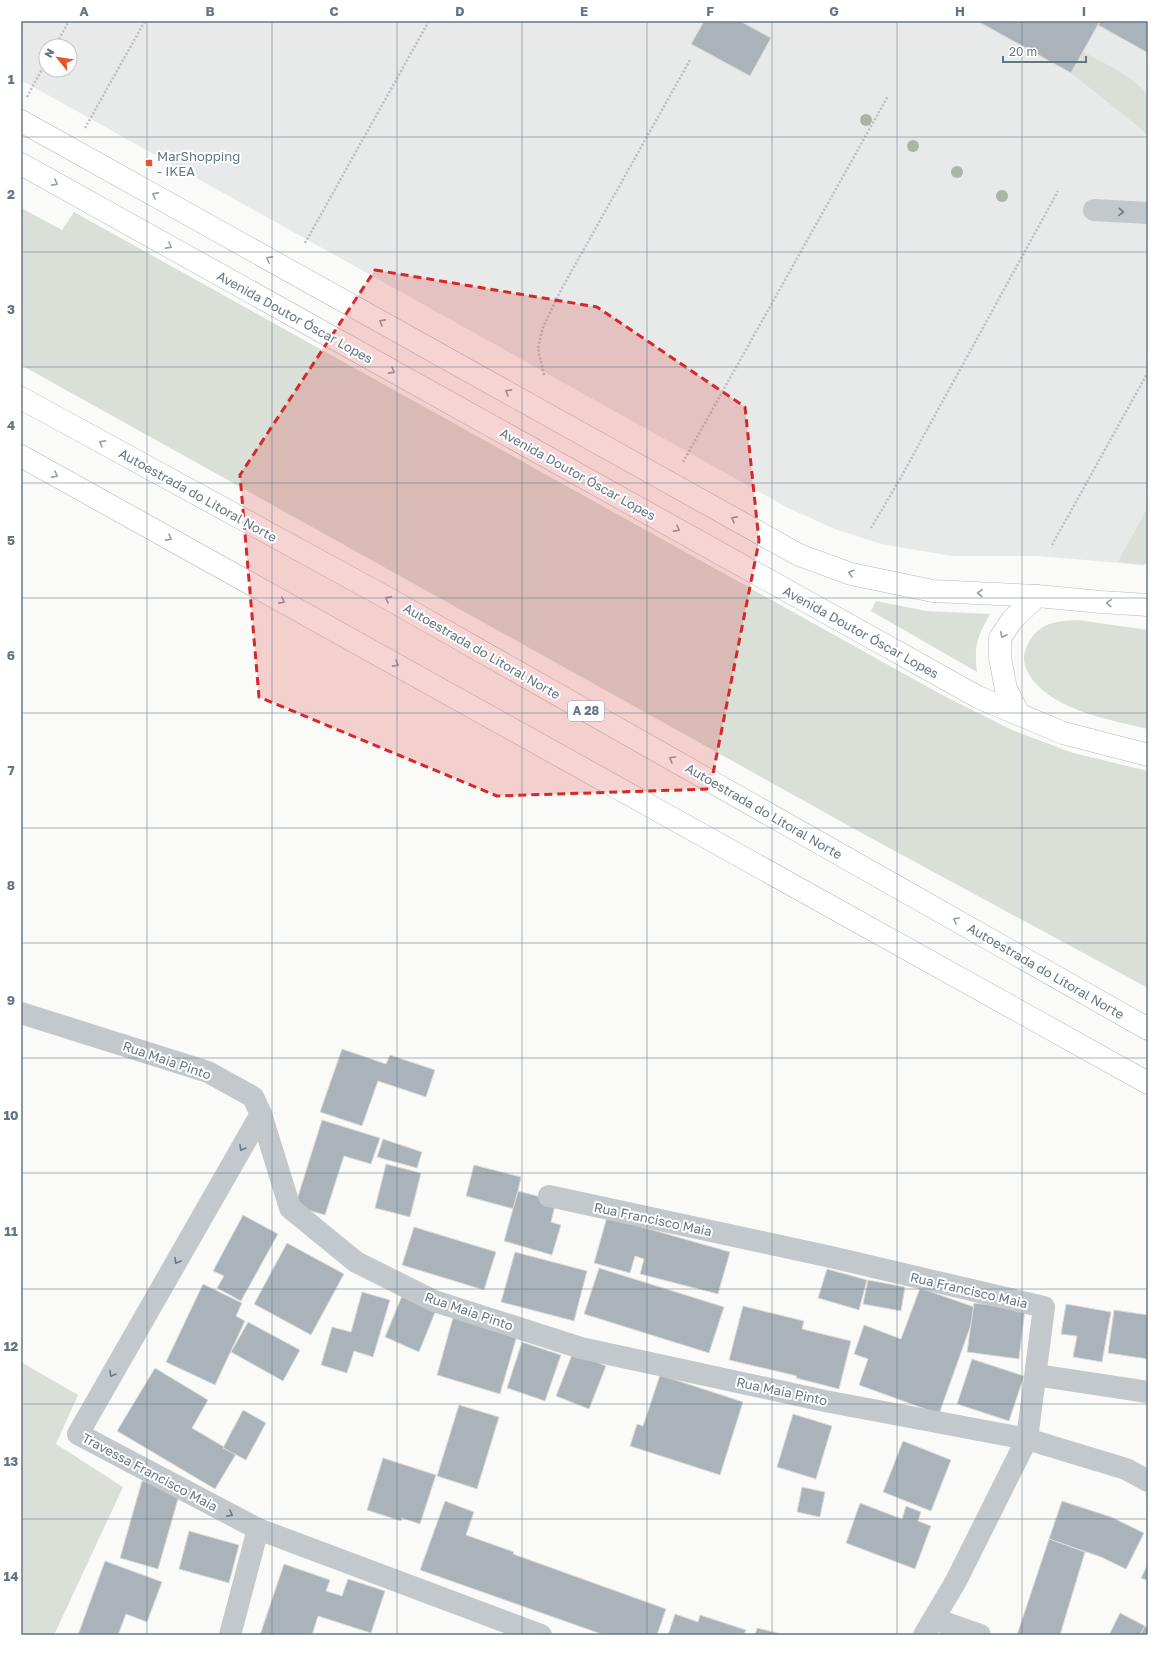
<svg xmlns="http://www.w3.org/2000/svg" width="1169" height="1656" viewBox="0 0 1169 1656" font-family="'Golos Text',sans-serif">
<rect width="100%" height="100%" fill="#fafaf8"/>
<!-- built -->
<path fill="#e8e9e9" fill-rule="evenodd" d="M 21,21 L 1148,21 L 1148,563 L 1143,565 L 1038,556 L 952,556 L 881,544 L 835,529 L 788,508 L 21,80 ZM 46,46 L 70,46 L 70,70 L 46,70 Z"/>
<!-- green -->
<g fill="#dadfd7">
<path d="M 1083,52 C 1100,61 1139,79 1147,96 C 1150,101 1148,128 1148,136 L 1139,127 L 1071,73 Z"/>
<polygon points="21,208 62,230 74,212 944,696 1012,730 1073,753 1148,771 1148,988 869,837 21,365"/>
<polygon points="1148,507 1148,563 1143,565 1118,562"/>
<path d="M 876,601 L 926,611 L 990,614 C 977,638 974,644 977,672 L 871,611 Z"/>
<path d="M 1078,620 L 1148,630 L 1148,729 C 1111,720 1056,711 1032,679 C 1023,666 1021,656 1029,642 C 1040,622 1057,621 1078,620 Z"/>
<polygon points="21,1362 78,1395 56,1444 123,1487 54,1635 21,1635"/>
</g>
<!-- building -->
<g fill="#aab3b9" stroke="#dcdcda">
<polygon points="704,21 740,21 771,38 750,76 691,44"/>
<polygon points="977,21 1100,21 1071,73"/>
<polygon points="1100,21 1148,21 1148,53 1098,25"/>
<polygon points="342,1049 386,1064 390,1055 435,1070 426,1097 378,1081 362,1126 320,1112"/>
<polygon points="322,1120 380,1138 371,1164 344,1156 325,1215 295,1206"/>
<polygon points="383,1139 422,1152 417,1168 377,1157"/>
<polygon points="386,1164 421,1173 410,1217 375,1208"/>
<polygon points="474,1165 521,1177 514,1209 466,1196"/>
<polygon points="518,1191 556,1201 551,1222 561,1225 552,1255 504,1241"/>
<polygon points="243,1215 278,1234 241,1301 217,1288 224,1276 213,1271"/>
<polygon points="607,1217 730,1252 718,1294 640,1274 644,1259 635,1256 630,1273 594,1263"/>
<polygon points="414,1227 496,1252 484,1290 402,1265"/>
<polygon points="287,1243 344,1274 311,1335 254,1304"/>
<polygon points="515,1252 587,1271 574,1321 501,1302"/>
<polygon points="599,1268 724,1307 709,1353 584,1314"/>
<polygon points="827,1269 867,1280 859,1310 818,1298"/>
<polygon points="868,1280 905,1287 901,1311 863,1304"/>
<polygon points="203,1284 242,1303 236,1316 245,1321 215,1385 166,1362"/>
<polygon points="920,1288 977,1308 939,1414 859,1385 868,1359 854,1354 864,1325 901,1339"/>
<polygon points="362,1292 390,1300 373,1357 354,1351 347,1373 321,1365 332,1327 351,1332"/>
<polygon points="402,1296 436,1310 419,1352 385,1337"/>
<polygon points="974,1303 1025,1309 1019,1359 967,1352"/>
<polygon points="1066,1304 1111,1312 1102,1362 1073,1357 1077,1336 1061,1334"/>
<polygon points="743,1306 804,1321 802,1329 851,1341 839,1389 796,1378 797,1376 729,1360"/>
<polygon points="1114,1310 1148,1315 1148,1359 1108,1353"/>
<polygon points="454,1314 518,1332 500,1394 437,1375"/>
<polygon points="248,1322 300,1350 283,1381 231,1352"/>
<polygon points="522,1342 561,1355 545,1401 507,1388"/>
<polygon points="573,1352 606,1366 589,1409 556,1396"/>
<polygon points="972,1359 1024,1376 1009,1421 957,1404"/>
<polygon points="155,1368 208,1400 192,1428 236,1454 215,1489 117,1431"/>
<polygon points="660,1375 743,1402 720,1475 630,1446 637,1424 643,1426"/>
<polygon points="459,1405 499,1417 477,1489 437,1476"/>
<polygon points="243,1410 266,1423 246,1460 223,1448"/>
<polygon points="793,1414 832,1426 816,1479 777,1467"/>
<polygon points="903,1441 951,1460 931,1511 883,1492"/>
<polygon points="383,1458 436,1475 420,1524 402,1518 401,1521 367,1510"/>
<polygon points="142,1481 180,1492 158,1569 120,1558"/>
<polygon points="802,1487 825,1492 820,1517 797,1512"/>
<polygon points="445,1501 474,1512 466,1535 514,1552 513,1554 666,1609 657,1635 604,1635 420,1570"/>
<polygon points="1062,1501 1111,1517 1144,1533 1126,1569 1101,1557 1049,1539"/>
<polygon points="860,1503 902,1519 906,1506 921,1512 918,1521 931,1526 915,1569 846,1543"/>
<polygon points="189,1531 239,1545 229,1583 179,1569"/>
<polygon points="1049,1539 1085,1552 1060,1635 1017,1635"/>
<polygon points="105,1561 162,1582 147,1622 126,1614 118,1635 78,1635"/>
<polygon points="284,1564 330,1580 326,1591 342,1596 348,1579 385,1591 371,1633 318,1616 312,1635 260,1635"/>
<polygon points="1148,1564 1148,1581 1141,1578"/>
<polygon points="1120,1613 1145,1626 1140,1635 1109,1635"/>
<polygon points="675,1614 698,1622 700,1615 746,1630 744,1635 668,1635"/>
<polygon points="1145,1626 1148,1628 1148,1635 1140,1635"/>
<polygon points="757,1628 786,1635 755,1635"/>
</g>
<g fill="none" stroke-linecap="round" stroke-linejoin="round">
<defs>
<g id="major">
<polyline points="21,121 799,555 851,574 933,591 1037,596 1101,602 1148,605"/>
<polyline points="21,164 978,697 1063,733 1148,755"/>
<polyline points="1019,714 1006,689 1000,658 1000,638 1012,620 1037,596"/>
</g>
<g id="highway">
<polyline points="21,398 389,599 1148,1029"/>
<polyline points="21,456 1148,1083"/>
</g>
</defs>
<!-- major casing -->
<use href="#major" stroke="#b5babe" stroke-width="23"/>
<!-- highway casing -->
<use href="#highway" stroke="#b4b9bd" stroke-width="23"/>
<!-- path -->
<g stroke="#bbbfc2" stroke-width="2.5" stroke-dasharray="2 2" stroke-linecap="butt">
<polyline points="55,46 69,21"/>
<polyline points="27,97 46,62"/>
<polyline points="85,128 145,21"/>
<polyline points="305,243 429,21"/>
<polyline points="544,375 538,348 543,327 561,290 690,60"/>
<polyline points="683,462 888,96"/>
<polyline points="871,528 900,479 1058,191"/>
<polyline points="1052,545 1148,372"/>
</g>
<!-- minor -->
<g stroke="#c3c8cc" stroke-width="22">
<polyline points="1094,210 1148,213"/>
<polyline points="21,1013 208,1072 253,1097 261,1114 290,1208 356,1262 434,1301 581,1348 825,1401 1027,1439 1126,1469 1148,1481"/>
<polyline points="261,1114 78,1434 258,1529 541,1635"/>
<polyline points="549,1196 831,1257 1044,1307 1027,1439 956,1581 924,1635"/>
<polyline points="1036,1375 1148,1392"/>
<polyline points="934,1619 980,1635"/>
<polyline points="230,1635 258,1529"/>
</g>
<!-- major -->
<use href="#major" stroke="#fff" stroke-width="22"/>
<!-- highway -->
<use href="#highway" stroke="#fff" stroke-width="22"/>
</g>
<!-- trees -->
<g fill="#aab4a7">
<circle cx="866" cy="120" r="6"/>
<circle cx="913" cy="146" r="6"/>
<circle cx="957" cy="172" r="6"/>
<circle cx="1002" cy="196" r="6"/>
</g>
<!-- one-way arrows -->
<defs><path id="oneway-chevron" d="M-2-3.5L2.5 0L-2 3.5" fill="none" stroke-width="1.6" stroke-linecap="round" stroke-linejoin="round"/></defs>
<g stroke="#939fa8">
<use href="#oneway-chevron" transform="translate(55 183) rotate(29)"/>
<use href="#oneway-chevron" transform="translate(155 195) rotate(-151)"/>
<use href="#oneway-chevron" transform="translate(169 246) rotate(29)"/>
<use href="#oneway-chevron" transform="translate(269 259) rotate(-151)"/>
<use href="#oneway-chevron" transform="translate(382 322) rotate(-151)"/>
<use href="#oneway-chevron" transform="translate(392 371) rotate(29)"/>
<use href="#oneway-chevron" transform="translate(508 392) rotate(-151)"/>
<use href="#oneway-chevron" transform="translate(102 443) rotate(-151)"/>
<use href="#oneway-chevron" transform="translate(55 475) rotate(29)"/>
<use href="#oneway-chevron" transform="translate(734 519) rotate(-151)"/>
<use href="#oneway-chevron" transform="translate(677 529) rotate(29)"/>
<use href="#oneway-chevron" transform="translate(169 538) rotate(29)"/>
<use href="#oneway-chevron" transform="translate(851 573) rotate(-164)"/>
<use href="#oneway-chevron" transform="translate(980 593) rotate(-178)"/>
<use href="#oneway-chevron" transform="translate(388 599) rotate(-151)"/>
<use href="#oneway-chevron" transform="translate(282 601) rotate(29)"/>
<use href="#oneway-chevron" transform="translate(1109 603) rotate(-176)"/>
<use href="#oneway-chevron" transform="translate(1003 635) rotate(115)"/>
<use href="#oneway-chevron" transform="translate(396 664) rotate(29)"/>
<use href="#oneway-chevron" transform="translate(672 759) rotate(-150)"/>
<use href="#oneway-chevron" transform="translate(956 920) rotate(-150)"/>
</g>
<g stroke="#6a7a87">
<use href="#oneway-chevron" transform="translate(1121 212) rotate(4)"/>
<use href="#oneway-chevron" transform="translate(242 1148) rotate(120)"/>
<use href="#oneway-chevron" transform="translate(177 1261) rotate(120)"/>
<use href="#oneway-chevron" transform="translate(112 1374) rotate(120)"/>
<use href="#oneway-chevron" transform="translate(230 1514) rotate(28)"/>
</g>
<!-- marked area -->
<path fill="#d62828" fill-opacity="0.2" stroke="#d62828" stroke-width="3" stroke-dasharray="8 5" stroke-linejoin="round" d="M 375,270 L 597,307 L 745,407 L 759,541 L 710,789 L 497,796 L 259,697 L 240,475 Z"/>
<!-- grid -->
<path fill="none" stroke="#657683" stroke-width="1" stroke-opacity="0.55" d="M 147,21 L 147,1635M 272,21 L 272,1635M 397,21 L 397,1635M 522,21 L 522,1635M 647,21 L 647,1635M 772,21 L 772,1635M 897,21 L 897,1635M 1022,21 L 1022,1635M 21,137 L 1148,137M 21,252 L 1148,252M 21,367 L 1148,367M 21,483 L 1148,483M 21,598 L 1148,598M 21,713 L 1148,713M 21,828 L 1148,828M 21,943 L 1148,943M 21,1058 L 1148,1058M 21,1173 L 1148,1173M 21,1289 L 1148,1289M 21,1404 L 1148,1404M 21,1519 L 1148,1519"/>
<!-- markers -->
<rect fill="#e4572e" stroke="#fff" stroke-width="1.5" x="145" y="159" width="8" height="8" rx="2"/>
<g text-anchor="middle" stroke-width="4" stroke-linejoin="round" paint-order="stroke">
<!-- shield labels -->
<rect fill="#fff" stroke="#939fa8" stroke-width="1" x="568" y="701" width="36" height="20" rx="3"/>
<g font-size="12" font-weight="bold" fill="#657683">
<text x="586" y="715">A 28</text>
</g>
<!-- poi labels -->
<g font-size="13" fill="#657683" stroke="#fff" text-anchor="start">
<text x="157" y="161">MarShopping<tspan x="157" dy="15">- IKEA</tspan></text>
</g>
<!-- street labels -->
<g font-size="13" fill="#657683" stroke="#fff">
<text transform="translate(295 317) rotate(29)" y="5">Avenida Doutor Óscar Lopes</text>
<text transform="translate(578 474) rotate(29)" y="5">Avenida Doutor Óscar Lopes</text>
<text transform="translate(198 495) rotate(29)" y="5">Autoestrada do Litoral Norte</text>
<text transform="translate(861 632) rotate(29)" y="5">Avenida Doutor Óscar Lopes</text>
<text transform="translate(482 651) rotate(30)" y="5">Autoestrada do Litoral Norte</text>
<text transform="translate(764 811) rotate(30)" y="5">Autoestrada do Litoral Norte</text>
<text transform="translate(1046 971) rotate(30)" y="5">Autoestrada do Litoral Norte</text>
<text transform="translate(167 1060) rotate(19)" y="5">Rua Maia Pinto</text>
<text transform="translate(653 1219) rotate(12)" y="5">Rua Francisco Maia</text>
<text transform="translate(969 1290) rotate(13)" y="5">Rua Francisco Maia</text>
<text transform="translate(469 1311) rotate(19)" y="5">Rua Maia Pinto</text>
<text transform="translate(782 1391) rotate(12)" y="5">Rua Maia Pinto</text>
<text transform="translate(150 1472) rotate(28)" y="5">Travessa Francisco Maia</text>
</g>
</g>
<!-- border -->
<rect width="1169" height="1656" fill="none" stroke="#ffffff" stroke-width="44"/>
<!-- north arrow -->
<g transform="translate(58 58) rotate(300)"><circle r="19" fill="#ffffff" stroke="#c1c8cd"/>
<path d="M0-3L7 15L0 10L-7 15Z" fill="#e4572e"/>
<text y="-6" font-size="11" font-weight="bold" text-anchor="middle" fill="#657683">N</text>
</g>
<!-- scale -->
<path d="M1003 56v6h83v-6" fill="none" stroke="#657683" stroke-width="2"/>
<text x="1009" y="56" font-size="12" fill="#657683" stroke="#ffffff" stroke-width="3" paint-order="stroke">20 m</text>
<rect x="22" y="22" width="1125" height="1612" fill="none" stroke="#657683" stroke-width="1.5"/>
<g font-size="13" text-anchor="middle" font-weight="bold" fill="#657683">
<text x="84" y="16">A</text>
<text x="210" y="16">B</text>
<text x="334" y="16">C</text>
<text x="460" y="16">D</text>
<text x="584" y="16">E</text>
<text x="710" y="16">F</text>
<text x="834" y="16">G</text>
<text x="960" y="16">H</text>
<text x="1084" y="16">I</text>
<text x="11" y="84">1</text>
<text x="11" y="199">2</text>
<text x="11" y="314">3</text>
<text x="11" y="430">4</text>
<text x="11" y="545">5</text>
<text x="11" y="660">6</text>
<text x="11" y="775">7</text>
<text x="11" y="890">8</text>
<text x="11" y="1005">9</text>
<text x="11" y="1120">10</text>
<text x="11" y="1236">11</text>
<text x="11" y="1351">12</text>
<text x="11" y="1466">13</text>
<text x="11" y="1581">14</text>
</g>
</svg>
